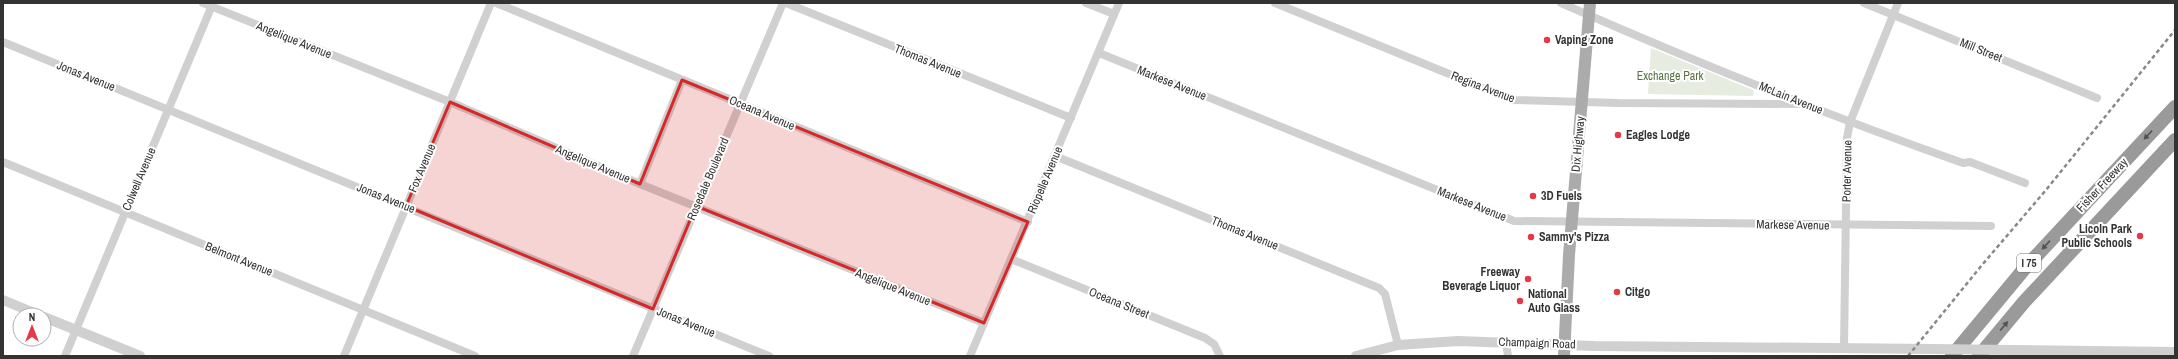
<svg xmlns="http://www.w3.org/2000/svg" width="2178" height="359" viewBox="0 0 2178 359" font-family="'Archivo Narrow',sans-serif">
<rect width="100%" height="100%" fill="#fff"/>
<!-- park -->
<polygon fill="#e6ecdf" points="1651,48 1753,90 1754,93 1753,96 1648,94"/>
<g fill="none" stroke-linecap="round" stroke-linejoin="round">
<!-- minor -->
<g stroke="#d0d0d0" stroke-width="8">
<polyline points="203,3 450,102 640,184 984,323"/>
<polyline points="496,3 1028,222"/>
<polyline points="786,3 1071,118"/>
<polyline points="1086,3 1114,14"/>
<polyline points="1275,3 1513,100 1618,103 1802,104"/>
<path d="M 1561,3 C 1693,61 1827,115 1963,163 L 1970,162 L 2025,183"/>
<polyline points="1864,3 2097,98"/>
<polyline points="3,42 769,356"/>
<polyline points="1099,53 1514,221 1991,226"/>
<polyline points="1055,156 1379,288 1385,294 1398,345"/>
<polyline points="3,162 475,356"/>
<polyline points="640,184 682,80"/>
<polyline points="1011,259 1205,338 1214,344 1220,356"/>
<polyline points="1506,342 1508,356"/>
<polyline points="1844,348 1847,138 1850,122 1898,3"/>
<polyline points="65,356 213,3"/>
<polyline points="344,356 491,3"/>
<polyline points="633,356 783,3"/>
<polyline points="970,356 1119,3"/>
</g>
<!-- tertiary -->
<g stroke="#d0d0d0" stroke-width="10">
<polyline points="3,300 39,315"/>
<polyline points="44,317 140,356"/>
<polyline points="2011,350 2175,352"/>
<polyline points="1356,356 1398,345 1458,341 1594,346 1934,349"/>
</g>
<!-- primary -->
<polyline stroke="#ababab" stroke-width="12" points="1564,356 1569,255 1590,3"/>
<!-- motorway -->
<g stroke="#9a9a9a" stroke-width="14">
<polyline points="1952,356 2025,268 2175,107"/>
<polyline points="1979,356 2024,302 2175,140"/>
</g>
<!-- rail -->
<polyline stroke="#888" stroke-width="2.5" stroke-dasharray="4 3" stroke-linecap="butt" points="1908,356 1982,265 2046,190 2175,30"/>
<!-- tertiary-bridge -->
<polyline stroke="#d0d0d0" stroke-width="10" points="1934,349 2011,350"/>
</g>
<!-- one-way arrows -->
<defs><path id="oneway-solid" d="M-6-.8H1V-3.2L6.5 0L1 3.2V.8H-6Z"/></defs>
<g fill="#525252">
<use href="#oneway-solid" transform="translate(2148 135) rotate(133)"/>
<use href="#oneway-solid" transform="translate(2046 245) rotate(133)"/>
<use href="#oneway-solid" transform="translate(2004 326) rotate(-50)"/>
</g>
<!-- marked area -->
<path fill="#d62828" fill-opacity="0.2" stroke="#d62828" stroke-width="3" stroke-linejoin="round" d="M 682,80 L 1028,222 L 984,323 L 696,206 L 653,309 L 406,206 L 450,102 L 640,184 Z"/>
<!-- markers -->
<g fill="#e63946" stroke="#fff" stroke-width="1.5">
<circle cx="1547" cy="40" r="4"/>
<circle cx="1618" cy="135" r="4"/>
<circle cx="1533" cy="196" r="4"/>
<circle cx="2140" cy="236" r="4"/>
<circle cx="1531" cy="237" r="4"/>
<circle cx="1528" cy="279" r="4"/>
<circle cx="1617" cy="292" r="4"/>
<circle cx="1520" cy="301" r="4"/>
</g>
<g text-anchor="middle" stroke-width="4" stroke-linejoin="round" paint-order="stroke">
<!-- shield labels -->
<rect fill="#fff" stroke="#707070" stroke-width="1" x="2017" y="254" width="24" height="18" rx="3"/>
<g font-size="11" font-weight="bold" fill="#333">
<text x="2029" y="267">I 75</text>
</g>
<!-- street labels -->
<g font-size="12" fill="#333" stroke="#fff">
<text transform="translate(294 40) rotate(22)" y="4">Angelique Avenue</text>
<text transform="translate(1981 50) rotate(22)" y="4">Mill Street</text>
<text transform="translate(928 61) rotate(22)" y="4">Thomas Avenue</text>
<text transform="translate(86 76) rotate(22)" y="4">Jonas Avenue</text>
<text transform="translate(1172 83) rotate(22)" y="4">Markese Avenue</text>
<text transform="translate(1483 87) rotate(21)" y="4">Regina Avenue</text>
<text transform="translate(1791 98) rotate(22)" y="4">McLain Avenue</text>
<text transform="translate(762 113) rotate(23)" y="4">Oceana Avenue</text>
<text transform="translate(1578 144) rotate(-85)" y="4">Dix Highway</text>
<text transform="translate(593 164) rotate(23)" y="4">Angelique Avenue</text>
<text transform="translate(422 168) rotate(-67)" y="4">Fox Avenue</text>
<text transform="translate(1847 171) rotate(-89)" y="4">Porter Avenue</text>
<text transform="translate(139 179) rotate(-67)" y="4">Colwell Avenue</text>
<text transform="translate(708 179) rotate(-67)" y="4">Rosedale Boulevard</text>
<text transform="translate(1045 180) rotate(-67)" y="4">Riopelle Avenue</text>
<text transform="translate(2102 185) rotate(-47)" y="4">Fisher Freeway</text>
<text transform="translate(386 198) rotate(22)" y="4">Jonas Avenue</text>
<text transform="translate(1472 204) rotate(22)" y="4">Markese Avenue</text>
<text transform="translate(1793 225) rotate(1)" y="4">Markese Avenue</text>
<text transform="translate(1245 233) rotate(22)" y="4">Thomas Avenue</text>
<text transform="translate(239 259) rotate(22)" y="4">Belmont Avenue</text>
<text transform="translate(893 287) rotate(22)" y="4">Angelique Avenue</text>
<text transform="translate(1119 303) rotate(22)" y="4">Oceana Street</text>
<text transform="translate(686 322) rotate(22)" y="4">Jonas Avenue</text>
<text transform="translate(1537 343) rotate(2)" y="4">Champaign Road</text>
</g>
<!-- poi labels -->
<g font-size="12" font-weight="bold" fill="#333" stroke="#fff" text-anchor="start">
<text x="1555" y="44">Vaping Zone</text>
<text x="1626" y="139">Eagles Lodge</text>
<text x="1541" y="200">3D Fuels</text>
<text x="2132" y="233" text-anchor="end">Licoln Park<tspan x="2132" dy="14">Public Schools</tspan></text>
<text x="1539" y="241">Sammy's Pizza</text>
<text x="1520" y="276" text-anchor="end">Freeway<tspan x="1520" dy="14">Beverage Liquor</tspan></text>
<text x="1625" y="296">Citgo</text>
<text x="1528" y="298">National<tspan x="1528" dy="14">Auto Glass</tspan></text>
</g>
<!-- park labels -->
<g font-size="12" fill="#56703f" stroke="#fff">
<text x="1670" y="80">Exchange Park</text>
</g>
</g>
<!-- border -->
<rect width="2178" height="359" fill="none" stroke="#333333" stroke-width="8"/>
<!-- north arrow -->
<g transform="translate(32 327)"><circle r="19" fill="#ffffff" stroke="#adadad"/>
<path d="M0-3L7 15L0 10L-7 15Z" fill="#e63946"/>
<text y="-6" font-size="11" font-weight="bold" text-anchor="middle" fill="#333333">N</text>
</g>
</svg>
